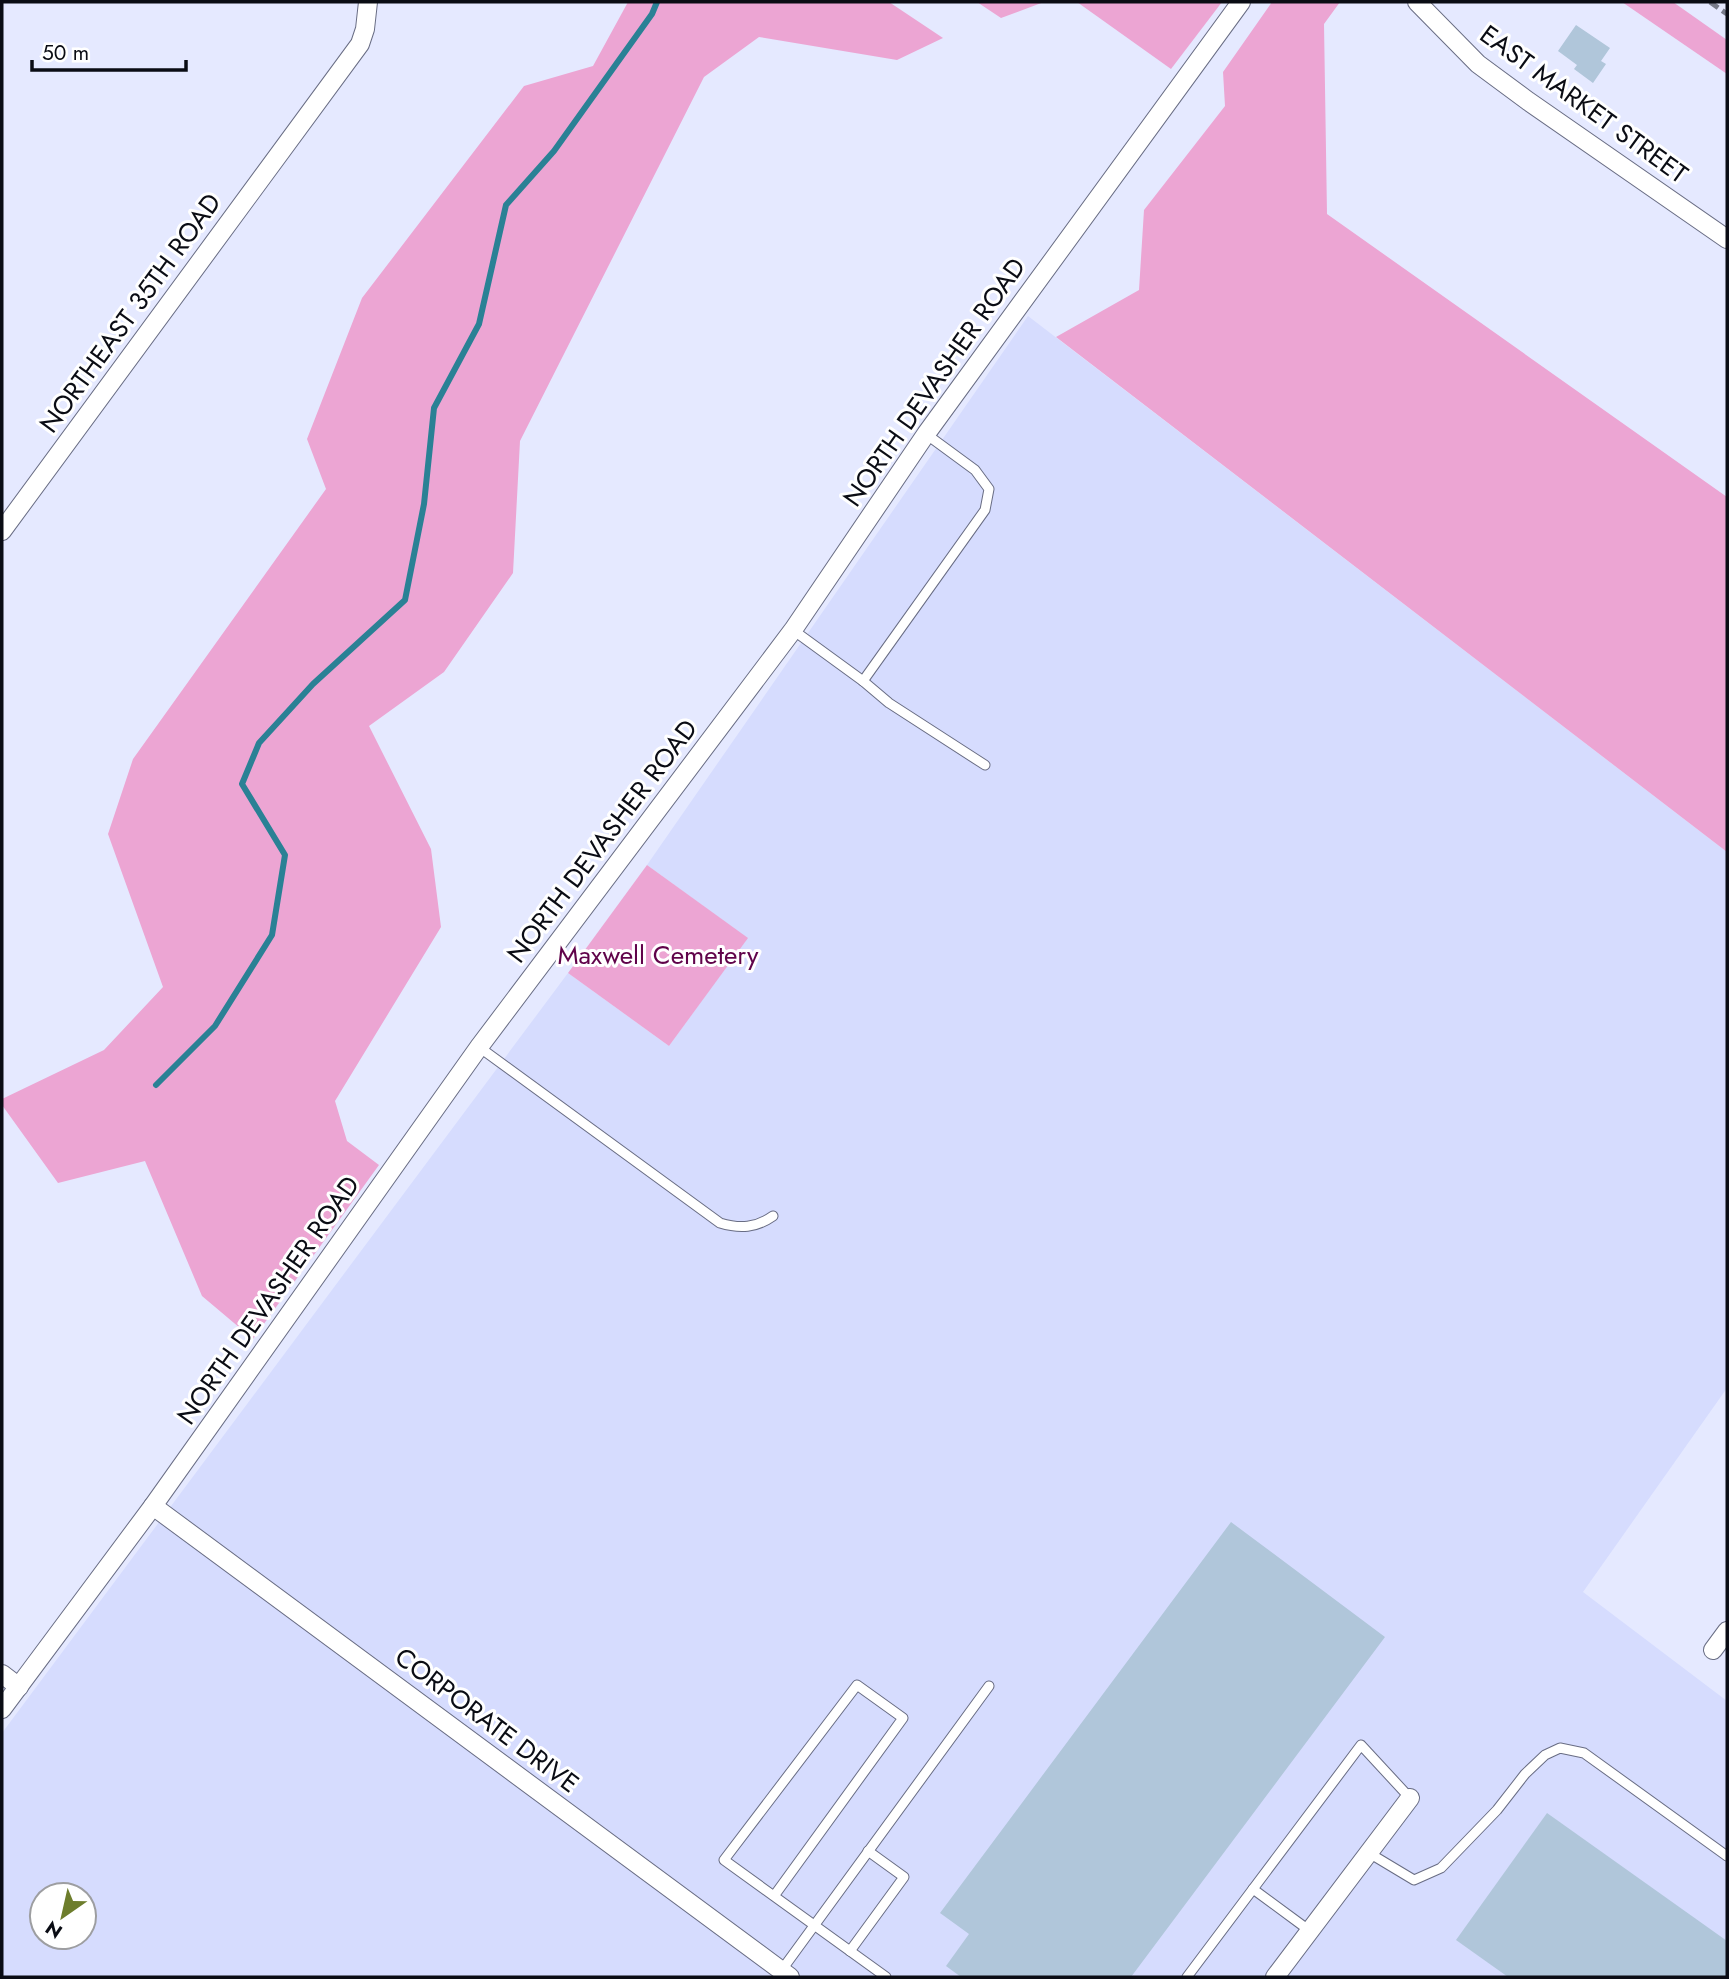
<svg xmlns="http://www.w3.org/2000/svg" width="1729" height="1979" viewBox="0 0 1729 1979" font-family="Jost,sans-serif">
<rect width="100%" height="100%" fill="#e5e9ff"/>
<!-- built -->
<path fill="#d6dcfe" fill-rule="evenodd" d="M 1028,316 L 1727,852 L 1727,1388 L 1583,1592 L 1727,1701 L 1727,1977 L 2,1977 L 2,1733 L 568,973 L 669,1046 L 747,938 L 647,865 ZM 42,1895 L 84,1895 L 84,1937 L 42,1937 Z"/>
<!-- green -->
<g fill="#eca5d3">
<polygon points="628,2 889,2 943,38 897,60 759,37 704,77 520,441 513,573 444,672 369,726 431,849 441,927 335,1101 347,1141 379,1165 253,1339 202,1296 145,1161 58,1183 2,1105 2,1099 104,1050 163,987 108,834 133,759 326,489 307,439 362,298 524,86 593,66"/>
<polygon points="977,2 1044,2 1001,18"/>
<polygon points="1077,2 1222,2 1171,69"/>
<polygon points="1272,2 1340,2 1324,24 1327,214 1727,497 1727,852 1056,337 1139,290 1144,210 1225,106 1223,72"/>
<polygon points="1622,2 1673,2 1727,40 1727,74"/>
<polygon points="647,865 748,938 669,1046 568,973"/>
</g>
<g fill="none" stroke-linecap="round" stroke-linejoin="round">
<!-- stream -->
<polyline stroke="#2a8195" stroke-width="6" points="156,1085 215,1026 272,935 285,855 242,784 259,743 313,684 405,600 424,504 434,408 479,324 506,205 554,151 652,14 657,2"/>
</g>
<!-- building -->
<g fill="#b0c6da">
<polygon points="1576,25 1610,48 1601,61 1606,64 1593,83 1574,69 1577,65 1558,51"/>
<polygon points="1231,1522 1385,1637 1131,1977 961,1977 946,1966 969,1934 940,1913"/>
<polygon points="1547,1813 1727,1941 1727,1977 1508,1977 1456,1940"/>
</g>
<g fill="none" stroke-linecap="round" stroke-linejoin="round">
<defs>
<g id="lane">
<polyline points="793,630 863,681 985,510 989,489 975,470 926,434"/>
<polyline points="863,681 889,703 985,765"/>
<path d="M 479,1047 L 720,1223 C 740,1229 756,1228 773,1216"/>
<polyline points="1369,1853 1414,1880 1441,1868 1497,1810 1525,1774 1545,1755 1560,1748 1584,1753 1727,1856"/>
<path d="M 774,1896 L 903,1718 L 857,1685 L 724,1860 C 778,1899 832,1938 886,1977"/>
<polyline points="1310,1931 1253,1889 1361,1745 1410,1798"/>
<polyline points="850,1951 904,1877 868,1851"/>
<polyline points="781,1971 989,1686"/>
<polyline points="1187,1977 1253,1889"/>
</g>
<g id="street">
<polyline points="1417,2 1478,64 1528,101 1727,239"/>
<polyline points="2,531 360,44 365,29 368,2"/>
<polyline points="153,1506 790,1977"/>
<polyline points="1713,1650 1727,1631"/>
<polyline points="2,1674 19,1687"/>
<polyline points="2,1709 153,1506 479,1047 793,630 926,434 1241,2"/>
<polyline points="1275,1977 1410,1798"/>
</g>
</defs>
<!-- lane casing -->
<use href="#lane" stroke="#696d84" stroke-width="11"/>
<!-- street casing -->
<use href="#street" stroke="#696d84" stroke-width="20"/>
<!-- lane -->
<use href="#lane" stroke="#fff" stroke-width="9"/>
<!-- street -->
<use href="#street" stroke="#fff" stroke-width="18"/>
<!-- rail -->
<polyline stroke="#787b8a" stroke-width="5" stroke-dasharray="10 5" stroke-linecap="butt" points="1710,2 1727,14"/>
</g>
<g text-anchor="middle" stroke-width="6" stroke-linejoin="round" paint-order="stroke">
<!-- street labels -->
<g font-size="26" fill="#0a0c14" stroke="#fff">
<text transform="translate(1584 104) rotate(36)" y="9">EAST MARKET STREET</text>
<text transform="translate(130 313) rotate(-54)" y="9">NORTHEAST 35TH ROAD</text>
<text transform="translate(934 382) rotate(-55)" y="9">NORTH DEVASHER ROAD</text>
<text transform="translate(602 841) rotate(-53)" y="9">NORTH DEVASHER ROAD</text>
<text transform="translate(268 1300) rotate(-55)" y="9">NORTH DEVASHER ROAD</text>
<text transform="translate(487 1720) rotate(37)" y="9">CORPORATE DRIVE</text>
</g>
<!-- park labels -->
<g font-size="26" fill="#60034a" stroke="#fff">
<text x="658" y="964">Maxwell Cemetery</text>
</g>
</g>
<!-- border -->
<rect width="1729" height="1979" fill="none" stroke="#0a0c14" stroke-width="7"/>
<!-- north arrow -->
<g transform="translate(63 1916) rotate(214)"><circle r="33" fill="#ffffff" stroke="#9d9ea1" stroke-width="2"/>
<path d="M0-5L12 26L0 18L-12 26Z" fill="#6d7d2c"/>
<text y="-10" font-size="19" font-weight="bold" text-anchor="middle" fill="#0a0c14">N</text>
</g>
<!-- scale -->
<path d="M32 60v10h154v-10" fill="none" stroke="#0a0c14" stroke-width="3.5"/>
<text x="42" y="60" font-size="21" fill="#0a0c14" stroke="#ffffff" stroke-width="5" paint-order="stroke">50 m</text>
</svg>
